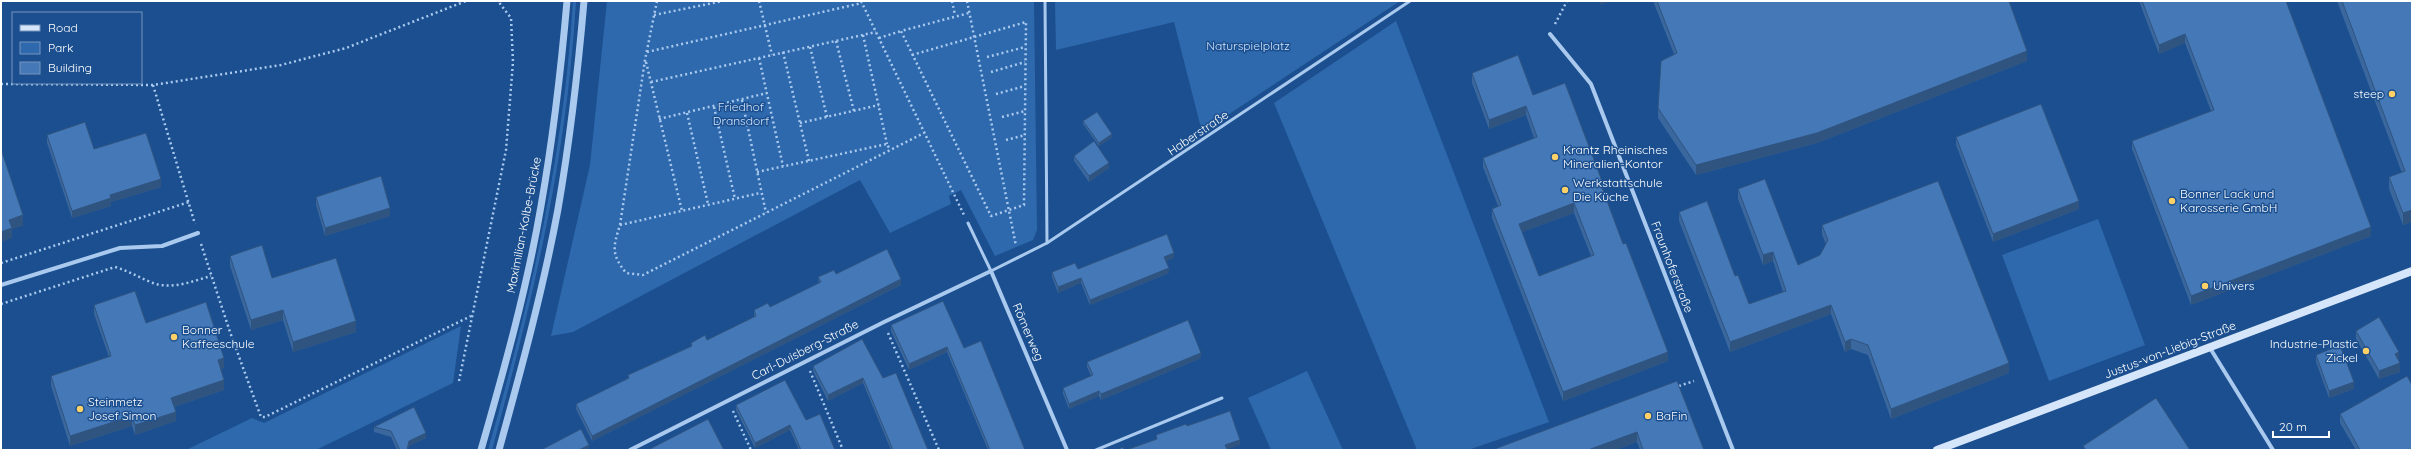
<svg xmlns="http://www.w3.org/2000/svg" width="2413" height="451" viewBox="0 0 2413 451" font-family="Quicksand,sans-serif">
<rect width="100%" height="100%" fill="#1b4f8f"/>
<!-- green -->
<g fill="#2e69ad">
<path d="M 573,1 L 576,1 C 567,158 533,299 492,450 L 488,450 C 530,303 564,154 573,1 Z"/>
<polygon points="607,1 1034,1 1037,230 1033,240 995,256 961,190 949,196 951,204 890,233 860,180 573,332 551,336 590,165"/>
<polygon points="1055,1 1400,1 1202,132 1174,22 1056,50"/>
<polygon points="1396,21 1549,422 1468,450 1417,450 1274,103"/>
<polygon points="2098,219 2145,345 2049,381 2002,255"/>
<polygon points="461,326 453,383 316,450 186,450 252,418 264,423"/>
<polygon points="1307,371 1343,450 1271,450 1248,398"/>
</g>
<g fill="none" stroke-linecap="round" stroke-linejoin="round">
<!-- path -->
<g stroke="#a9c9ee" stroke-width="2.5" stroke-dasharray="2 3" stroke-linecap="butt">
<path d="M 657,1 L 645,60 L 620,225 C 613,247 611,254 626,273 L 643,275 L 924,133"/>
<polyline points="759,1 772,55"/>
<polyline points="861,1 964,215"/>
<polyline points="952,1 955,15"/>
<polyline points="967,1 1016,246"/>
<polyline points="654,15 723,1"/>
<polyline points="1555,24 1567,1"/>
<polyline points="863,35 887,144"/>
<polyline points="879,38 901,31"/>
<polyline points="836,41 854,111"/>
<polyline points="810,47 827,117"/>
<polyline points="647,52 862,3"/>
<polyline points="783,52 809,161"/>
<polyline points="912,55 1026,22 1024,205 991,216 901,31 969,13"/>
<polyline points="987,57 1025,47"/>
<polyline points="759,58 783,166"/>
<polyline points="646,62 682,211"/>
<polyline points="991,72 1025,62"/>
<polyline points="651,82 876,32"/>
<polyline points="1,84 153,85 281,65 346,48 466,1"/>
<polyline points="153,85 195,224"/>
<polyline points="996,94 1025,86"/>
<polyline points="742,100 766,213"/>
<polyline points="714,107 735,199"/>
<polyline points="687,113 708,204"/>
<polyline points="1002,117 1025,111"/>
<polyline points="659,119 767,93"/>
<polyline points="800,123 879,105"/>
<polyline points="1006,140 1025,135"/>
<polyline points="757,172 887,144 890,150"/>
<polyline points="620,225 760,193"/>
<polyline points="201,244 230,332 261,417 265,417 471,316"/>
<polyline points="1,263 189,202"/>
<path d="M 1,304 L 115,267 C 129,271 140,278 153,283 C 172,290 193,281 211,276"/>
<polyline points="888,333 939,450"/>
<polyline points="810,371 843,450"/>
<polyline points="459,381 506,150 513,62 511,18 498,1"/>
<polyline points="1679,386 1694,381"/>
<polyline points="733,411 751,450"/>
</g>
<!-- service -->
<g stroke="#a9c9ee" stroke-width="3">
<polyline points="1045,1 1047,243"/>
<polyline points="968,223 991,271 1047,243 1410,1"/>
<polyline points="1096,450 1222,398"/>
</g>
<!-- minor -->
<g stroke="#a9c9ee" stroke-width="4">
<polyline points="1550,34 1591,84 1733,450"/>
<polyline points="1,285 120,248 162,246 198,233"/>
<polyline points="2210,348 2273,450"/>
<polyline points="630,450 884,322 991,271 1067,450"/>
</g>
<!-- tertiary -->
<g stroke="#a9c9ee" stroke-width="7">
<path d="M 481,450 C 504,370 527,288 541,206 C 553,138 561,70 567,1"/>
<path d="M 499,450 C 521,370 543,290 558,209 C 570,140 578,71 584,1"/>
</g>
<!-- secondary -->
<polyline stroke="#d6e6fa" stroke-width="8" points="1937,450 2412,271"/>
</g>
<!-- wall -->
<g fill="#3a679d" fill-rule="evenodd">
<polygon points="1653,1 2009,1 2027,61 1817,143 1696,175 1658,118 1658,108 1674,54"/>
<polygon points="2139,1 2172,1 2371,236 2191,305 2132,149 2132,141 2211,111 2185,43 2159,54"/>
<polygon points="2337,1 2412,1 2412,222 2403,225 2389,189 2389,177 2402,173"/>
<path d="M 1472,73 L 1533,95 L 1602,189 L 1668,361 L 1563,401 L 1492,218 L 1492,209 L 1498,206 L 1483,167 L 1483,158 L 1534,138 L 1526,115 L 1489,129 L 1472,83 ZM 1574,213 L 1591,256 L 1539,276 L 1522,232 Z"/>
<polygon points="1083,121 1112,137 1099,146 1083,124"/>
<polygon points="47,135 94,149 161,187 111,202 111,206 72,218 47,143"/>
<polygon points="1956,137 2079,209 1993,242 1956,145"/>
<polygon points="1074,156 1109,168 1089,182 1074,161"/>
<polygon points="1738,189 1798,265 1820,255 1826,244 1822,235 1822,225 2009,373 1891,419 1868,355 1851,349 1845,352 1831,314 1730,352 1679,221 1679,212 1735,276 1749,304 1783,292 1773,261 1763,265 1738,199"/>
<polygon points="316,197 390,216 325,236 316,205"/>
<polygon points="230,256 272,278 356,332 293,352 283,320 251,330 230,266"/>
<polygon points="1174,258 1166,261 1169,273 1090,305 1081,283 1058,293 1052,277 1052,272"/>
<polygon points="836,274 901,285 592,441 576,409 576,404 628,379 628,375 691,346 691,343 707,340 754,317 754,310 770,307 819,283 818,277"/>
<polygon points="94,305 146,323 224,368 221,369 224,390 174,407 176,421 135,435 132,426 70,446 51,386 51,376 109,357 94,314"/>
<polygon points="891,325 964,348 1025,450 988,450 947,352 909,370 891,331"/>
<polygon points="2356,331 2399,360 2398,360 2400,372 2379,379 2356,339"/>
<polygon points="2316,355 2354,389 2329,398 2316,362"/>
<polygon points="1201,358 1101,400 1099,396 1069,409 1063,394 1063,388 1091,376 1087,367 1087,362"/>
<polygon points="813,366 883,378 928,450 891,450 863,383 828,401 813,371"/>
<polygon points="1677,381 1704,450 1640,450 1637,442 1615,450"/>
<polygon points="736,405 806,420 835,450 799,450 790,430 755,448 736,410"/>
<polygon points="2340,414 2412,450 2356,450 2340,423"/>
<polygon points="374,427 426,438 409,446 408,450 397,450 391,437 374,432"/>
</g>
<!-- shaded-wall -->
<g fill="#305480">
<polygon points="1600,1 1611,1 1600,5"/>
<polygon points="2185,34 2185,43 2159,54 2159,45"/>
<polygon points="2027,51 2027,61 1817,143 1696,175 1696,165"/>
<polygon points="1526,106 1526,115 1489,129 1489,120"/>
<polygon points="1112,134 1112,137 1099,146 1099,143"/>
<polygon points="1109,163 1109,168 1089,182 1089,176"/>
<polygon points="161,179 161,187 111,202 111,206 72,218 72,211 110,195"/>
<polygon points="1602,181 1602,191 1600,182"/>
<polygon points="2079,201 2079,209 1993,242 1993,234"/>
<polygon points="1574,203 1574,213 1519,233 1519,224"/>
<polygon points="390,208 390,216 325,236 325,228"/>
<polygon points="2412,210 2412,222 2403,225 2403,213"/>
<polygon points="23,215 23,226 12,229 12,238 1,242 1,232 9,220"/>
<polygon points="2371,227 2371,236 2191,305 2191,296"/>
<polygon points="1773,252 1773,261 1763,265 1763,255"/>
<polygon points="1174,253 1174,258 1164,262 1164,257"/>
<polygon points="1169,268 1169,273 1090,305 1090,300"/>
<polygon points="1081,278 1081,283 1058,293 1058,287"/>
<polygon points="901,279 901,285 592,441 592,436"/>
<polygon points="1831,305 1831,314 1730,352 1730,342"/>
<polygon points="283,310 283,320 251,330 251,320"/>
<polygon points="356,321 356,332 293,352 293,342"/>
<polygon points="1851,339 1851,349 1845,352 1845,342"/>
<polygon points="947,347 947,352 909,370 909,364"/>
<polygon points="1668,352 1668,361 1563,401 1563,392"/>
<polygon points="2399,352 2399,360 2395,362 2395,354"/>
<polygon points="1201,353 1201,358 1101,400 1101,394"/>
<polygon points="224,358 224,368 218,370 218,360"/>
<polygon points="2009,363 2009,373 1891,419 1891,409"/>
<polygon points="2400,363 2400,372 2379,379 2379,371"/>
<polygon points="863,378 863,383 828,401 828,395"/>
<polygon points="224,380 224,390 171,408 171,398"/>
<polygon points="2354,382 2354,389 2329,398 2329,391"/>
<polygon points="1099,391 1099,396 1069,409 1069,404"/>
<polygon points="176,412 176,421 135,435 135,425"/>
<polygon points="132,416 132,426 70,446 70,436"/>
<polygon points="790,425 790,430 755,448 755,443"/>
<polygon points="1637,432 1637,442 1615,450 1588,450"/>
<polygon points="426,433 426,438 409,446 408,450 407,450 409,441"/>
<polygon points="1240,440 1240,445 1225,450 1225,445"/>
<polygon points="589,445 589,448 585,450 579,450"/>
</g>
<!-- building -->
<g fill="#4478b7" stroke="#305480" fill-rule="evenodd">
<polygon points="1657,1 2009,1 2027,51 1817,133 1696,165 1658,108 1661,61 1677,53"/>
<polygon points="2142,1 2286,1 2371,227 2191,296 2132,141 2214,110 2185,34 2159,45"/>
<polygon points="2342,1 2412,1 2412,210 2403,213 2389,177 2405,171"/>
<path d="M 1518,55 L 1533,95 L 1565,83 L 1602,181 L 1600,182 L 1623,244 L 1626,243 L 1668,352 L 1563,392 L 1492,209 L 1501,205 L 1483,158 L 1537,137 L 1526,106 L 1489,120 L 1472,73 ZM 1574,203 L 1594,255 L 1539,276 L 1519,224 Z"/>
<polygon points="2041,104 2079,201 1993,234 1956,137"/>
<polygon points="1097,112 1112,134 1099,143 1083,121"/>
<polygon points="85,122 94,149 146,133 161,179 110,195 111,198 72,211 47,135"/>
<polygon points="1094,141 1109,163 1089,176 1074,156"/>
<polygon points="1,149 23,215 9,220 12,228 1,232"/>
<polygon points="381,176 390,208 325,228 316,197"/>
<polygon points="1765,179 1798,265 1820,255 1828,240 1822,225 1938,181 2009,363 1891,409 1868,345 1851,339 1845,342 1831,305 1730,342 1679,212 1707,201 1735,276 1738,275 1749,304 1786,291 1773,252 1763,255 1738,189"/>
<polygon points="1167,234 1174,253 1164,257 1169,268 1090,300 1081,278 1058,287 1052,272 1075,263 1078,269"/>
<polygon points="262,245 272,278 336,258 356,321 293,342 283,310 251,320 230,256"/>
<polygon points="887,249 901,279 592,436 576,404 629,378 628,375 692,346 691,343 705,335 707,340 756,316 754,310 768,303 770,307 821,282 818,277 834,270 836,274"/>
<polygon points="135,291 146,323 206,302 224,358 218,360 224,380 171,398 176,412 135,425 132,416 70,436 51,376 111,356 94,305"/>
<polygon points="943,301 964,348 981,341 1025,450 990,450 947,347 909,364 891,325"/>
<polygon points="2379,317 2399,352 2395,354 2400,363 2379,371 2356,331"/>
<polygon points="1188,320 1201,353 1101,394 1099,391 1069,404 1063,388 1093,375 1087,362"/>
<polygon points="862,339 883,378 896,373 928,450 893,450 863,378 828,395 813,366"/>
<polygon points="2340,345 2354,382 2329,391 2316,355"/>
<polygon points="2407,376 2412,385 2412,450 2360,450 2340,414"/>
<polygon points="785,380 806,420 820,414 835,450 801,450 790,425 755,443 736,405"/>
<polygon points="1677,381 1704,450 1643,450 1637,432 1588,450 1492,450"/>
<polygon points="2156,398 2190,450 2086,450 2083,446"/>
<polygon points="414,407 426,433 409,441 407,450 400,450 391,431 374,427"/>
<polygon points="1230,411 1240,440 1225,445 1227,449 1225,450 1126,450 1157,439 1156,435 1186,424 1187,426"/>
<polygon points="708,419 724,450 648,450"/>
<polygon points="581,429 589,445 579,450 541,450"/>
<polygon points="1123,447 1124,450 1116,450"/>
</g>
<!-- markers -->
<g fill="#ffd166" stroke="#1b4f8f" stroke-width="1.5">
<circle cx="2392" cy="94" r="4"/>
<circle cx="1555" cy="157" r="4"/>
<circle cx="1565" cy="190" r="4"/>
<circle cx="2172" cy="201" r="4"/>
<circle cx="2205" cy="286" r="4"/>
<circle cx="174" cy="337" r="4"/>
<circle cx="2366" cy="351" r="4"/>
<circle cx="80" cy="409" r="4"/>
<circle cx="1648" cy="416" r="4"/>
</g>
<g text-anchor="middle" stroke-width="3" stroke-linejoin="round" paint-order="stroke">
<!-- park labels -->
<g font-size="12" fill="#cfe3fa" stroke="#1b4f8f">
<text x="1248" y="50">Naturspielplatz</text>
<text x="741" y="111">Friedhof<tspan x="741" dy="14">Dransdorf</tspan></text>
</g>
<!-- poi labels -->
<g font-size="12" fill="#fff" stroke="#1b4f8f" text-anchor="start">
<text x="2384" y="98" text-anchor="end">steep</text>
<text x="1563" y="154">Krantz Rheinisches<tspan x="1563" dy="14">Mineralien-Kontor</tspan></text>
<text x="1573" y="187">Werkstattschule<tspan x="1573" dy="14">Die Küche</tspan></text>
<text x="2180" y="198">Bonner Lack und<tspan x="2180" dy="14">Karosserie GmbH</tspan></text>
<text x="2213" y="290">Univers</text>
<text x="182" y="334">Bonner<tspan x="182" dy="14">Kaffeeschule</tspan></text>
<text x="2358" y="348" text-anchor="end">Industrie-Plastic<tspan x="2358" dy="14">Zickel</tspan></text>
<text x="88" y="406">Steinmetz<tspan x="88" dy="14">Josef Simon</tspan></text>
<text x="1656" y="420">BaFin</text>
</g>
<!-- street labels -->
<g font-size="12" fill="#fff" stroke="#1b4f8f">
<text transform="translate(1198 133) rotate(-34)" y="4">Haberstraße</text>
<text transform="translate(524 225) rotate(-79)" y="4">Maximilian-Kolbe-Brücke</text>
<text transform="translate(1672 267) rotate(69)" y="4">Fraunhoferstraße</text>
<text transform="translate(1028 332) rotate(67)" y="4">Römerweg</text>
<text transform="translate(805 350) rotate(-27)" y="4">Carl-Duisberg-Straße</text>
<text transform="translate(2170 350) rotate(-21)" y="4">Justus-von-Liebig-Straße</text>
</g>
</g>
<!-- border -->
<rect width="2413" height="451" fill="none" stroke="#ffffff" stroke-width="4"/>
<!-- legend -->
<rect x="12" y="12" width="130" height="72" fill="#1b4f8f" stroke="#7695bc"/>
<rect x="20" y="25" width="20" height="6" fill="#d6e6fa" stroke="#7695bc"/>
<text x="48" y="32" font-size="12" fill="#ffffff">Road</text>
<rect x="20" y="42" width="20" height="12" fill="#2e69ad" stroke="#7695bc"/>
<text x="48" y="52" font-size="12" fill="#ffffff">Park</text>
<rect x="20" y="62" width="20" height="12" fill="#4478b7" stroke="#7695bc"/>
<text x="48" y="72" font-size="12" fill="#ffffff">Building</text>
<!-- scale -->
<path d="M2273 431v6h56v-6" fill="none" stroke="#ffffff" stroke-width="2"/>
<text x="2279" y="431" font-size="12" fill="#ffffff" stroke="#1b4f8f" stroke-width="3" paint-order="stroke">20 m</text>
</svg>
